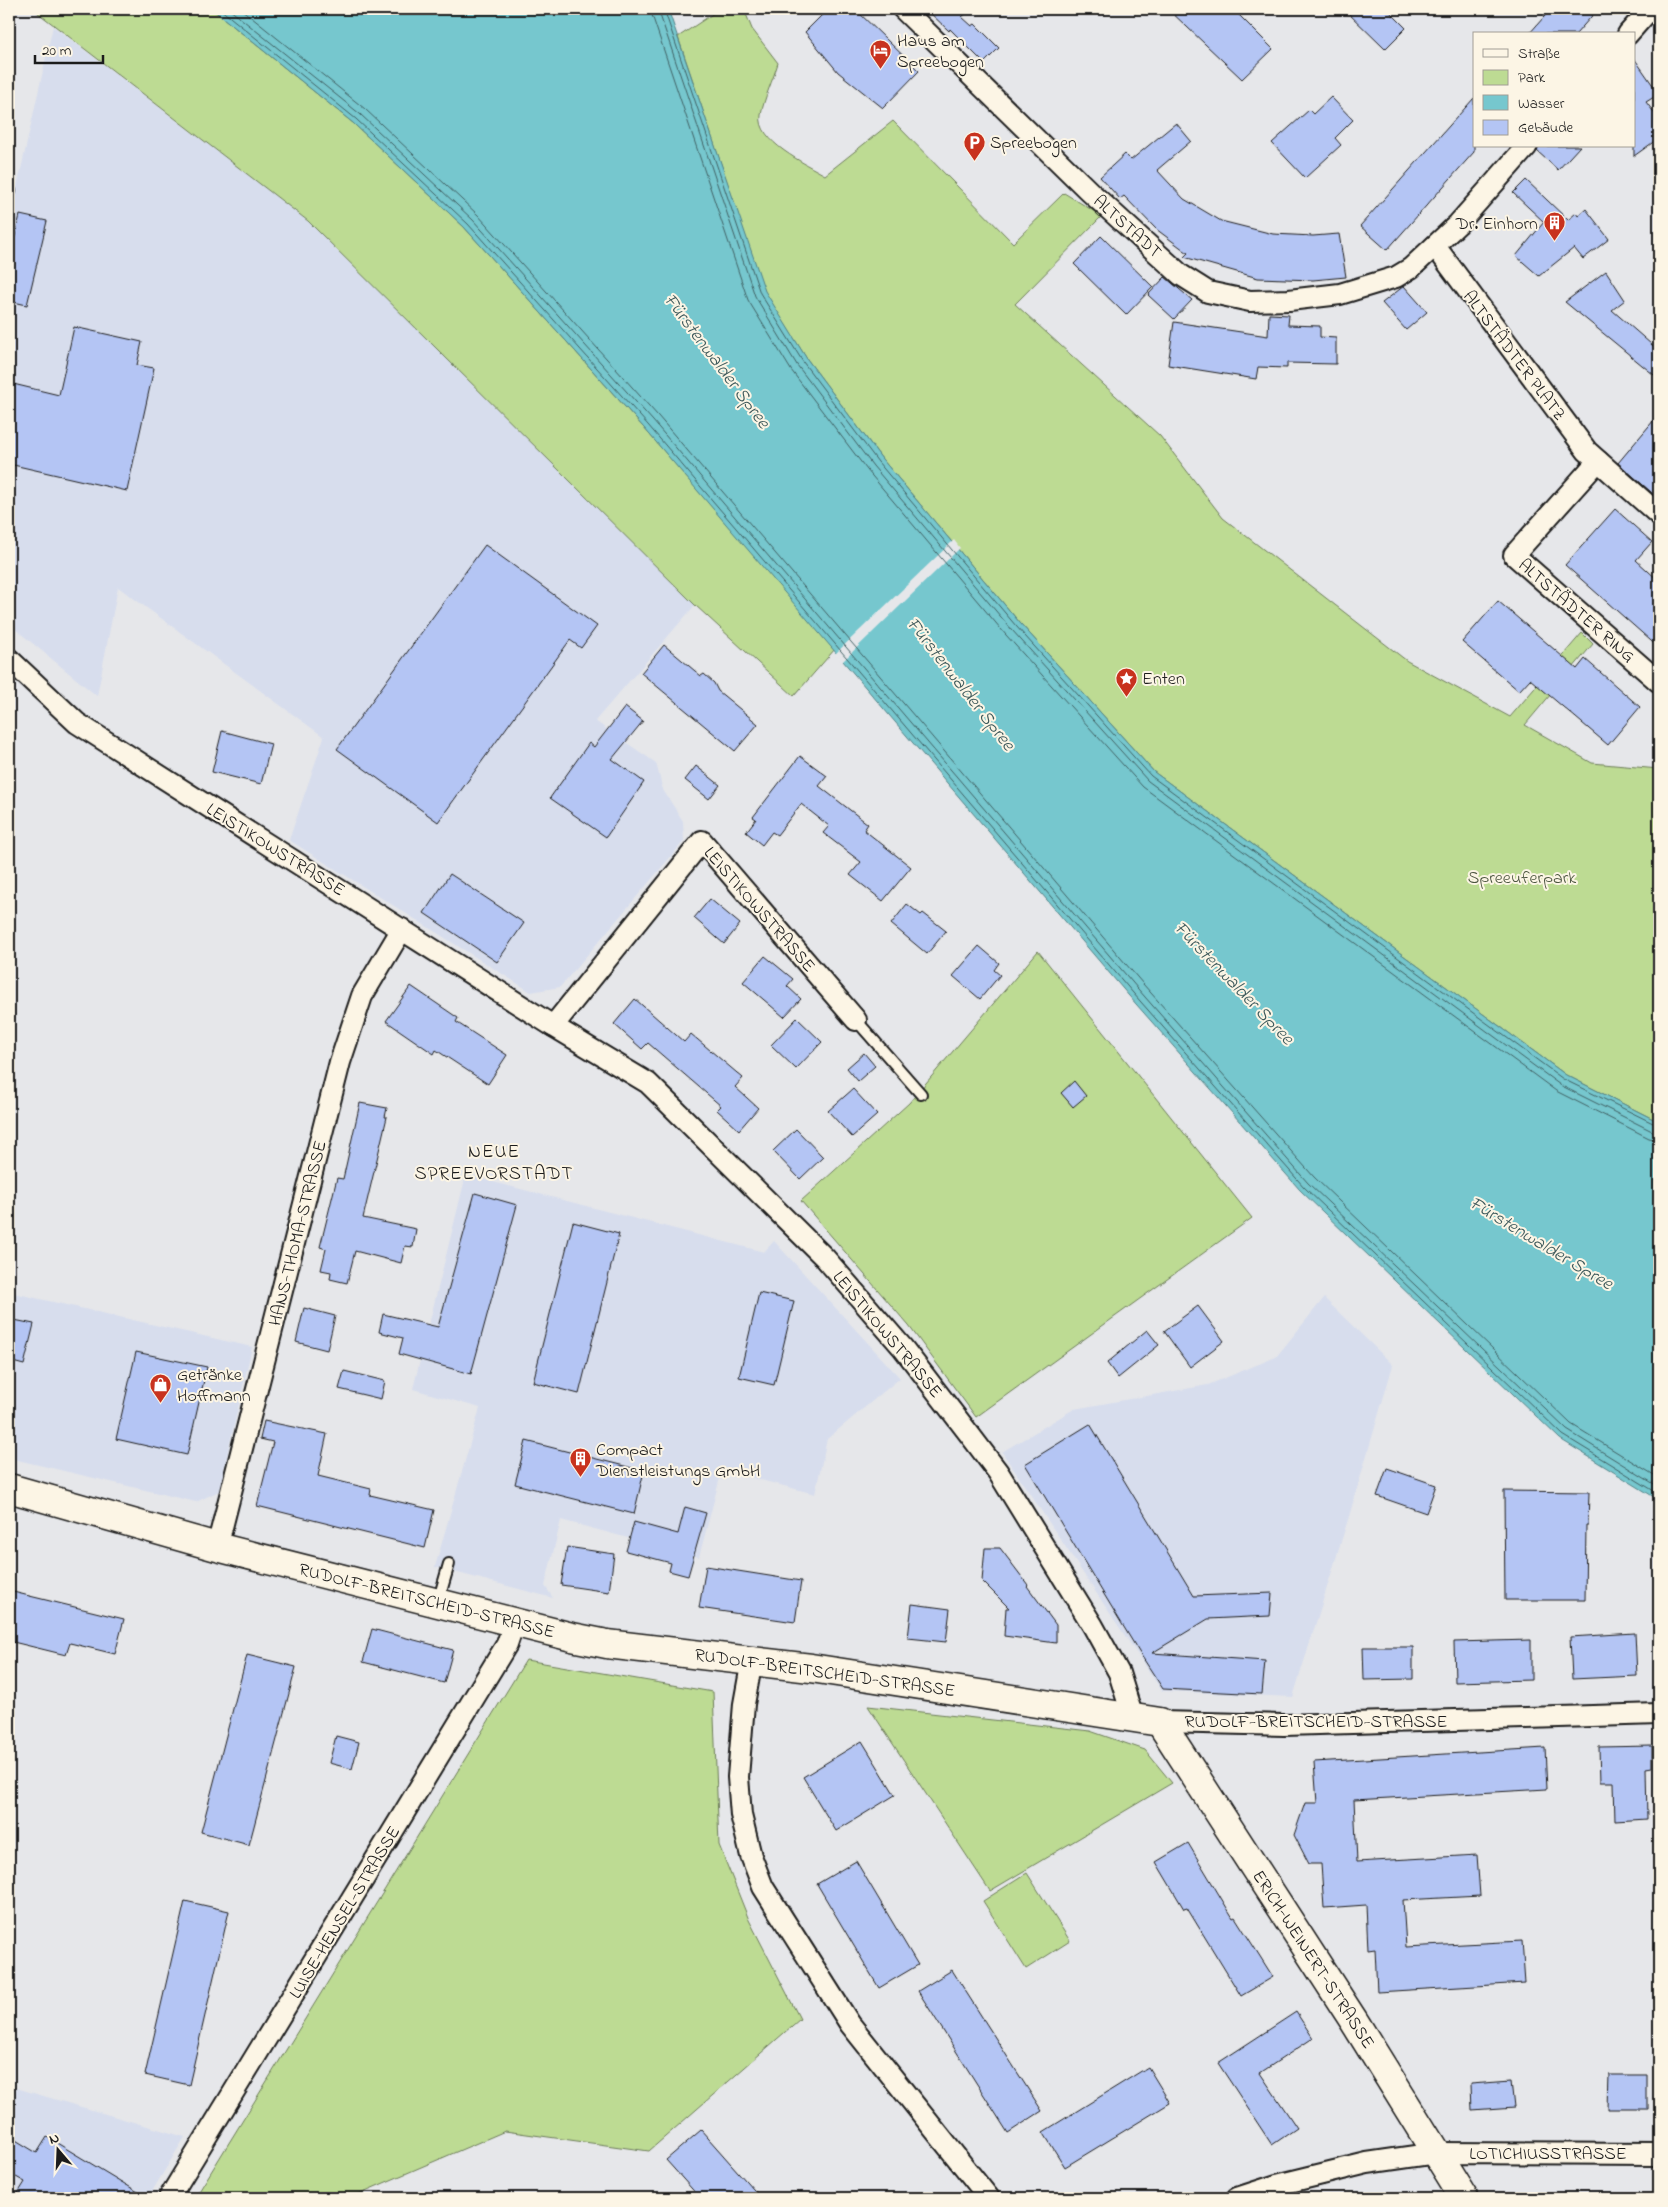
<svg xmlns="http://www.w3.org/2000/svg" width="1668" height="2207" viewBox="0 0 1668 2207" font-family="'Indie Flower',sans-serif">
<rect width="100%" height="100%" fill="#e6e7ea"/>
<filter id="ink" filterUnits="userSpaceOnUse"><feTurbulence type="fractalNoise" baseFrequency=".02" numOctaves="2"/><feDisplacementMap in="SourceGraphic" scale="10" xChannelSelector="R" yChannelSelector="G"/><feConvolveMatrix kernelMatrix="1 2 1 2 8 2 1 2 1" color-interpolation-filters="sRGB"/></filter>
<g filter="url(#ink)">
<!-- built -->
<g fill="#d7dded">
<polygon points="53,26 308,221 695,605 595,721 656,763 663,790 683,821 684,841 560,987 531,992 289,840 324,737 118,587 97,696 9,624 9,223"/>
<polygon points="466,1175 764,1252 774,1241 900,1378 827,1439 815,1494 722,1470 699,1557 561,1520 545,1586 553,1598 435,1567 480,1408 413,1389"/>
<polygon points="9,1292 252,1347 219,1491 196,1502 9,1458"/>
<polygon points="1324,1298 1393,1365 1350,1513 1293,1697 1162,1691 1002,1452 1074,1409 1208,1385 1276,1357"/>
<polygon points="9,2086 185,2137 148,2198 9,2198"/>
</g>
<!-- green -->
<g fill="#bddb93" stroke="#6c7c58">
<polygon points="33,9 212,9 353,123 464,227 644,428 835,649 794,696 695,605 308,221"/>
<path d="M 720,9 L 744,9 L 752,29 L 778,63 C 773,80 764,98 761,115 C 756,141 806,164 825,175 L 893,121 L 1013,243 L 1064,193 L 1102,216 L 1015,304 L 1160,436 L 1223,518 L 1407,661 L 1510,717 L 1582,633 L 1593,644 L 1525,725 L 1592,763 L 1659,769 L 1659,1122 L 1566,1075 L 1154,772 L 1020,623 L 882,459 L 807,359 L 764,291 L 678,37 Z"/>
<polygon points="1038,951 1252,1218 976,1417 909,1326 801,1201 909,1103"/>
<polygon points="526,1660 713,1692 719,1845 749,1920 800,2019 649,2151 505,2131 349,2198 195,2198"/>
<polygon points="868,1706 1090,1731 1145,1750 1172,1783 990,1891"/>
<polygon points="1027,1873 1070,1941 1026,1969 983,1901"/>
</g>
<!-- water -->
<polygon fill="#76c7ce" stroke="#528387" points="212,9 668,9 765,291 807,359 882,459 1020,623 1154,772 1566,1075 1659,1122 1659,1500 1560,1439 1300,1190 1129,996 644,428 464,227 353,123"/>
<!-- pier -->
<polygon fill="#e6e7ea" points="954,540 960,548 842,662 835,654"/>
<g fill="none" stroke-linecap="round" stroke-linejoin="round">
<!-- shore -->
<g stroke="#406063" stroke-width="1">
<polyline points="220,9 356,119 468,224 648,425 1133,993 1304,1187 1563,1435 1659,1494"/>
<polyline points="229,9 360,114 473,220 653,421 1138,989 1308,1183 1567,1430 1659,1487"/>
<polyline points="241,9 365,109 478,215 658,416 1143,984 1314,1177 1571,1424 1659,1478"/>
<polyline points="650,9 748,300 791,370 867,470 1006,635 1143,787 1556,1091 1649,1138 1659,1140"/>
<polyline points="658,9 755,296 797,365 873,466 1012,630 1148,781 1560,1085 1652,1131 1659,1133"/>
<polyline points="664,9 760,293 803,362 878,462 1016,626 1151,776 1563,1079 1659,1126"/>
</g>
</g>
<!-- building -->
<g fill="#b4c5f4" stroke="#1c1c1c">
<polygon points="828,9 855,9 919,71 883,108 838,72 805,32"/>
<polygon points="926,9 971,9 962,17 972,26 975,24 999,48 984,63 950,29 949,31"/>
<polygon points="1168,9 1233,9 1273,49 1242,79"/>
<polygon points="1344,9 1387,9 1406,28 1385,49"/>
<polygon points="1551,9 1598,9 1576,34 1529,34"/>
<polygon points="1634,58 1659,94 1646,102 1659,119 1659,138 1634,156"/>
<polygon points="1331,97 1353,120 1335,138 1341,145 1305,178 1272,143 1309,110 1313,114"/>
<polygon points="1474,98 1474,152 1387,250 1360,226"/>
<polygon points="1176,123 1191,141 1157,170 1184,199 1221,221 1273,234 1313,236 1339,234 1346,277 1313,280 1258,278 1184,257 1188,253 1156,229 1124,196 1120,199 1100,177 1125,154 1131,160"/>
<polygon points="1539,146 1580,146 1558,170 1537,151"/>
<polygon points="1526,180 1568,220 1576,213 1578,216 1586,209 1609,239 1583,259 1574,248 1539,276 1516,256 1544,222 1513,193"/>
<polygon points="20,215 47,221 27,305 9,301 9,261"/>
<polygon points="1101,236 1153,287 1126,315 1074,264"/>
<polygon points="1606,271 1625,300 1612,310 1659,351 1659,379 1565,302"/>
<polygon points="1165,277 1192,300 1174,319 1148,295"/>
<polygon points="1404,286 1427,312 1406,330 1382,303"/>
<polygon points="1269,314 1289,315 1288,325 1320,326 1320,337 1336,338 1336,364 1287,363 1287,368 1258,367 1256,379 1168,365 1174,322 1268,336"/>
<polygon points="74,327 142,342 137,365 154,368 127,491 9,464 9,383 59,395"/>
<polygon points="1659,414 1659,499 1618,463"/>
<polygon points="1615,509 1652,542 1636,560 1659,581 1659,648 1565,565"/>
<polygon points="485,545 597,626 581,648 570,640 438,822 337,749"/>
<polygon points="1498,601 1577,669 1585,659 1640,707 1608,745 1530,679 1519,691 1462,642"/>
<polygon points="664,645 701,676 704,674 714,683 718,691 758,724 735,751 641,673"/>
<polygon points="625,707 643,721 612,759 644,782 606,837 550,798 589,743 594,747"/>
<polygon points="222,731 271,744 261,784 212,772"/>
<polygon points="800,756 827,776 819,786 868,824 864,830 911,867 883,901 850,875 861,862 823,833 829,826 801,804 777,835 772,832 762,845 746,832 756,819 753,817"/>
<polygon points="696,766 720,785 709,799 685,780"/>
<polygon points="450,874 524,923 497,962 424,913"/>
<polygon points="710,899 740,924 724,944 694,918"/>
<polygon points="907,904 921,915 923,913 946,931 927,954 891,924"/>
<polygon points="979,946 999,963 994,970 1000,975 980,999 953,976"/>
<polygon points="765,956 793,979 787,986 801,999 784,1017 743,982"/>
<polygon points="411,986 458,1018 456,1022 507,1055 488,1084 436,1050 434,1054 386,1021"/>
<polygon points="635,999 684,1042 691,1034 743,1078 735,1087 758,1108 739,1130 717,1110 721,1106 648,1043 642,1049 614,1024"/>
<polygon points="797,1018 822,1042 796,1069 771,1045"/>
<polygon points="864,1053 875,1066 858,1081 847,1068"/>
<polygon points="1074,1081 1086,1096 1073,1107 1061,1093"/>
<polygon points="853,1089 877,1115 852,1137 828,1111"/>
<polygon points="360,1103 387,1108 385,1117 387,1117 363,1218 416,1229 413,1247 405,1246 401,1263 355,1251 347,1283 330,1279 331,1272 321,1270 326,1249 320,1247 337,1178 343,1179"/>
<polygon points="796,1129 823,1157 800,1179 773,1151"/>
<polygon points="475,1193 517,1205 471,1374 399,1354 403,1338 379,1332 383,1314 438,1327"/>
<polygon points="573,1222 619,1234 579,1394 533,1382"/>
<polygon points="759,1293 794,1301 774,1385 739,1377"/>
<polygon points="1198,1306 1224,1341 1190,1367 1164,1331"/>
<polygon points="304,1308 335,1316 327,1350 296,1342"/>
<polygon points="9,1319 34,1324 24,1365 9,1361"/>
<polygon points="1147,1330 1159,1345 1118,1378 1107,1363"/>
<polygon points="136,1352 207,1367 187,1455 116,1439"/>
<polygon points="344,1371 385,1381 381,1399 339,1389"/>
<polygon points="264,1421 327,1434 318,1476 371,1489 370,1495 434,1510 425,1548 257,1506 273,1442 260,1439"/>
<polygon points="1090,1424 1194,1596 1272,1593 1270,1616 1208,1619 1152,1653 1265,1661 1262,1694 1163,1689 1139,1652 1025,1464"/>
<polygon points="526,1441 644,1471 634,1514 515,1484"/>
<polygon points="1387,1468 1436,1485 1426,1513 1377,1496"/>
<polygon points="1504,1491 1589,1492 1588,1525 1586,1525 1585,1600 1505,1600"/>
<polygon points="685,1507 706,1513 688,1576 669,1571 671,1563 626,1551 634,1522 678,1534"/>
<polygon points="567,1547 614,1554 609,1592 561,1585"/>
<polygon points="985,1548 1000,1548 1028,1585 1027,1586 1056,1625 1056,1643 1004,1636 1006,1608 1009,1608 982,1581"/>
<polygon points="706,1566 801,1581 795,1622 699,1608"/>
<polygon points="9,1591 124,1619 115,1654 70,1643 66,1655 9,1641"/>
<polygon points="912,1604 950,1609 946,1642 908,1638"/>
<polygon points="372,1629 453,1650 444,1683 363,1662"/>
<polygon points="1635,1633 1637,1676 1572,1679 1570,1637"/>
<polygon points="1531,1640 1531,1680 1455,1682 1454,1642"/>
<polygon points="1363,1647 1413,1647 1413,1679 1364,1680"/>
<polygon points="247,1655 296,1667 249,1845 201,1832"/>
<polygon points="336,1736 359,1742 352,1769 329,1763"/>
<polygon points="862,1741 895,1795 836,1831 803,1777"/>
<polygon points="1652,1746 1652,1767 1646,1768 1647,1819 1615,1821 1614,1782 1600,1782 1599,1747"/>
<polygon points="1545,1748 1547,1789 1354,1800 1357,1862 1477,1855 1480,1896 1403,1900 1406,1947 1522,1941 1525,1983 1377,1992 1375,1949 1368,1950 1366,1905 1324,1908 1321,1864 1309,1864 1294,1835 1305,1803 1317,1803 1314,1762"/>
<polygon points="1188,1843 1233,1918 1235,1917 1273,1977 1241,1996 1187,1908 1184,1909 1156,1862"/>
<polygon points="856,1861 918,1965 879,1988 817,1884"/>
<polygon points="185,1901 229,1911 189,2085 145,2075"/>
<polygon points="952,1970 1042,2111 1008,2133 918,1991"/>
<polygon points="1296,2012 1313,2038 1260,2073 1297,2128 1272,2145 1218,2063"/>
<polygon points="1148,2067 1170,2103 1065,2167 1043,2132"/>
<polygon points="1609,2075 1647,2075 1647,2109 1608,2109"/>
<polygon points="1511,2081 1514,2108 1472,2111 1471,2084"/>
<polygon points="701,2130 761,2198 700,2198 666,2160"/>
<polygon points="9,2136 37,2153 47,2137 148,2198 15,2198 25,2182 9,2173"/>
</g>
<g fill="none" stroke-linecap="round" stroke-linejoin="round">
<defs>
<g id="service">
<polyline points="9,190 10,191"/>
<polyline points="856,1020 921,1094"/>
<polyline points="438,1602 449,1564"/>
</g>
<g id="minor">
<polyline points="903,9 1090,192 1181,275 1208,292 1250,301 1289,300 1340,294 1396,277 1411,268 1458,224 1527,146"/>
<polyline points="1628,34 1650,9"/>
<polyline points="1435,246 1587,451 1659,515"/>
<polyline points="1598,461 1514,555 1659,682"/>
<polyline points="9,659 77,723 553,1026 648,1083 825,1258 903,1348 970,1435 998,1472 1093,1626 1119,1673 1133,1718"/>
<polyline points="553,1026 702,841 856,1020"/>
<polyline points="217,1547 340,1062 362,996 402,929"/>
<polyline points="752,1660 744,1704 738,1777 741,1815 751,1856 763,1887 850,2024 989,2198"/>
<polyline points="1160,1722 1284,1725 1659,1714"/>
<polyline points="169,2198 507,1644 514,1623"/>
<polyline points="1237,2198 1277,2185 1367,2163 1436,2153 1659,2154"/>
</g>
<polyline id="secondary" points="9,1488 217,1547 572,1637 607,1644 811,1668 1160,1722 1354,2021 1464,2198"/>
</defs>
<!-- service casing -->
<use href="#service" stroke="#1c1c1c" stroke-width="14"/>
<!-- minor casing -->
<use href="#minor" stroke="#1c1c1c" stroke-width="24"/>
<!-- secondary casing -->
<use href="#secondary" stroke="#1c1c1c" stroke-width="31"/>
<!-- service -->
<use href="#service" stroke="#fcf5e5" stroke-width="10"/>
<!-- minor -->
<use href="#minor" stroke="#fcf5e5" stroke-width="20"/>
<!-- secondary -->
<use href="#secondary" stroke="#fcf5e5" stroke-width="28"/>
</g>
</g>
<!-- icons -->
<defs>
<symbol id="hotel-pin" viewBox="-11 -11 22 30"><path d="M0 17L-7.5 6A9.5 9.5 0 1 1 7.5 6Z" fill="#c8321e" stroke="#fcf5e5"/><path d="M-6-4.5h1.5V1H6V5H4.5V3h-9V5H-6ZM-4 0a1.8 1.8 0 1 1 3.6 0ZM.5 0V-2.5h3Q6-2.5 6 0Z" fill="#fff"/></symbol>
<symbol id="parking-pin" viewBox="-11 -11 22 30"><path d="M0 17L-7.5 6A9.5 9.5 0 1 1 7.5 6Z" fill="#c8321e" stroke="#fcf5e5"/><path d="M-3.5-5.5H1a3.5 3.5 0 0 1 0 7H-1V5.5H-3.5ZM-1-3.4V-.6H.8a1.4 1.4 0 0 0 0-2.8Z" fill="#fff"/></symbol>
<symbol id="building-pin" viewBox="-11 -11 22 30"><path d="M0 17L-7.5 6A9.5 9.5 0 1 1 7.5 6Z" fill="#c8321e" stroke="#fcf5e5"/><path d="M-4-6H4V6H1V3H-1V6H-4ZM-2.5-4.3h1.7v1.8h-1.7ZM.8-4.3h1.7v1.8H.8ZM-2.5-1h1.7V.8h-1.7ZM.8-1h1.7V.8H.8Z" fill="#fff"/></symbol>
<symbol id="sight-pin" viewBox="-11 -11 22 30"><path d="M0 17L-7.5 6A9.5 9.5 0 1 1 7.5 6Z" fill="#c8321e" stroke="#fcf5e5"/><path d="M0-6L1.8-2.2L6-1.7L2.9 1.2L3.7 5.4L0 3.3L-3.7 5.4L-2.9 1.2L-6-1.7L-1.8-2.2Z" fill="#fff"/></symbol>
<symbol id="shop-pin" viewBox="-11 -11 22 30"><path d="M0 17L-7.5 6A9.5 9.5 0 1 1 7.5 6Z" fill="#c8321e" stroke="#fcf5e5"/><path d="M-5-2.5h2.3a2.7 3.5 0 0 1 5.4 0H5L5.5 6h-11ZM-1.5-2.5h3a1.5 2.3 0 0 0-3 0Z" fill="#fff"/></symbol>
</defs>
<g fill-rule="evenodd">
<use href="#hotel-pin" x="868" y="38" width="25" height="34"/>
<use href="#parking-pin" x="962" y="130" width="25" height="34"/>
<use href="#building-pin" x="1542" y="210" width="25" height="34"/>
<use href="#sight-pin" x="1114" y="666" width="25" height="34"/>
<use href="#shop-pin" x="148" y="1372" width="25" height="34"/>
<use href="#building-pin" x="568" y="1446" width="25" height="34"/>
</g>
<g text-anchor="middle" stroke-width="4" stroke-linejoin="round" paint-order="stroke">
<!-- poi labels -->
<g font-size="18" fill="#1c1c1c" stroke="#fcf5e5" text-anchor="start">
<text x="897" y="46">Haus am<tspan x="897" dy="21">Spreebogen</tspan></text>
<text x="990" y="148">Spreebogen</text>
<text x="1538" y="229" text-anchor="end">Dr. Einhorn</text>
<text x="1142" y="684">Enten</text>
<text x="177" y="1380">Getränke<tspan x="177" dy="21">Hoffmann</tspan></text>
<text x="596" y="1455">Compact<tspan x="596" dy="21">Dienstleistungs GmbH</tspan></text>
</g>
<!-- street labels -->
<g font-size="18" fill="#1c1c1c" stroke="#fcf5e5">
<text transform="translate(1128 226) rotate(42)" y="6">ALTSTADT</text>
<text transform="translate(1515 355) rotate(53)" y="6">ALTSTÄDTER PLATZ</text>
<text transform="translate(1577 610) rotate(41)" y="6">ALTSTÄDTER RING</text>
<text transform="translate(276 849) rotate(32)" y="6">LEISTIKOWSTRASSE</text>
<text transform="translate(760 909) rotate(49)" y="6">LEISTIKOWSTRASSE</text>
<text transform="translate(297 1233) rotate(-76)" y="6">HANS-THOMA-STRASSE</text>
<text transform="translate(888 1334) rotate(50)" y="6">LEISTIKOWSTRASSE</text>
<text transform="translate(427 1600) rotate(14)" y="6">RUDOLF-BREITSCHEID-STRASSE</text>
<text transform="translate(825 1672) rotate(8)" y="6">RUDOLF-BREITSCHEID-STRASSE</text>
<text x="1316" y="1727">RUDOLF-BREITSCHEID-STRASSE</text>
<text transform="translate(344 1912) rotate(-59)" y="6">LUISE-HENSEL-STRASSE</text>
<text transform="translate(1314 1959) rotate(57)" y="6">ERICH-WEINERT-STRASSE</text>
<text x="1548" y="2159">LOTICHIUSSTRASSE</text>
</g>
<!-- park labels -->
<g font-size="18" fill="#4c5540" stroke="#fcf5e5">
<text x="1522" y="883">Spreeuferpark</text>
</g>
<!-- water labels -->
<g font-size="19" font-style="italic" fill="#3c585a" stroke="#fcf5e5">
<text transform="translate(718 360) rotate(53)" y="7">Fürstenwalder Spree</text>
<text transform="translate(962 683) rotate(52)" y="7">Fürstenwalder Spree</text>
<text transform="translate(1235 982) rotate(46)" y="7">Fürstenwalder Spree</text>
<text transform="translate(1542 1242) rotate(31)" y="7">Fürstenwalder Spree</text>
</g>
<!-- neighbourhood labels -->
<g font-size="19" letter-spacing="1" fill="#1c1c1c" stroke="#fcf5e5">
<text x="494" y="1157">NEUE<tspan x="494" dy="22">SPREEVORSTADT</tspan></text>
</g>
</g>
<!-- margin -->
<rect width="1668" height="2207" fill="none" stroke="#fcf5e5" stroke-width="30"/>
<rect x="15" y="15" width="1638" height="2177" fill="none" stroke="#1c1c1c" stroke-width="2" filter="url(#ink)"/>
<!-- legend -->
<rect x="1473" y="32" width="162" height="115" fill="#fcf5e5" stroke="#a29e95"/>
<rect x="1483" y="49" width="25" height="8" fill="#fcf5e5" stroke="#a29e95"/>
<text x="1518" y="58" font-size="15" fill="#1c1c1c">Straße</text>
<rect x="1483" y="70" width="25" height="15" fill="#bddb93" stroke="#a29e95"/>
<text x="1518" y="82" font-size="15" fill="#1c1c1c">Park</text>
<rect x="1483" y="95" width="25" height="15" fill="#76c7ce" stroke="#a29e95"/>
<text x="1518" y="108" font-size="15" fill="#1c1c1c">Wasser</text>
<rect x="1483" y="120" width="25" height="15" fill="#b4c5f4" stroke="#a29e95"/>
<text x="1518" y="132" font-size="15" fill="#1c1c1c">Gebäude</text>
<!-- north arrow -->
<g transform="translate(58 2150) rotate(341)" stroke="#fcf5e5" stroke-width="4" paint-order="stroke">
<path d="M0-4L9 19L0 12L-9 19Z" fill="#1c1c1c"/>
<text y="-8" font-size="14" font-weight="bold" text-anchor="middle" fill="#1c1c1c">N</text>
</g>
<!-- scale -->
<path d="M35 55v8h68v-8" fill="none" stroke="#1c1c1c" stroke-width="2.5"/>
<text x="42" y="55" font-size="15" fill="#1c1c1c" stroke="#fcf5e5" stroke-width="4" paint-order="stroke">20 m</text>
</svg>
